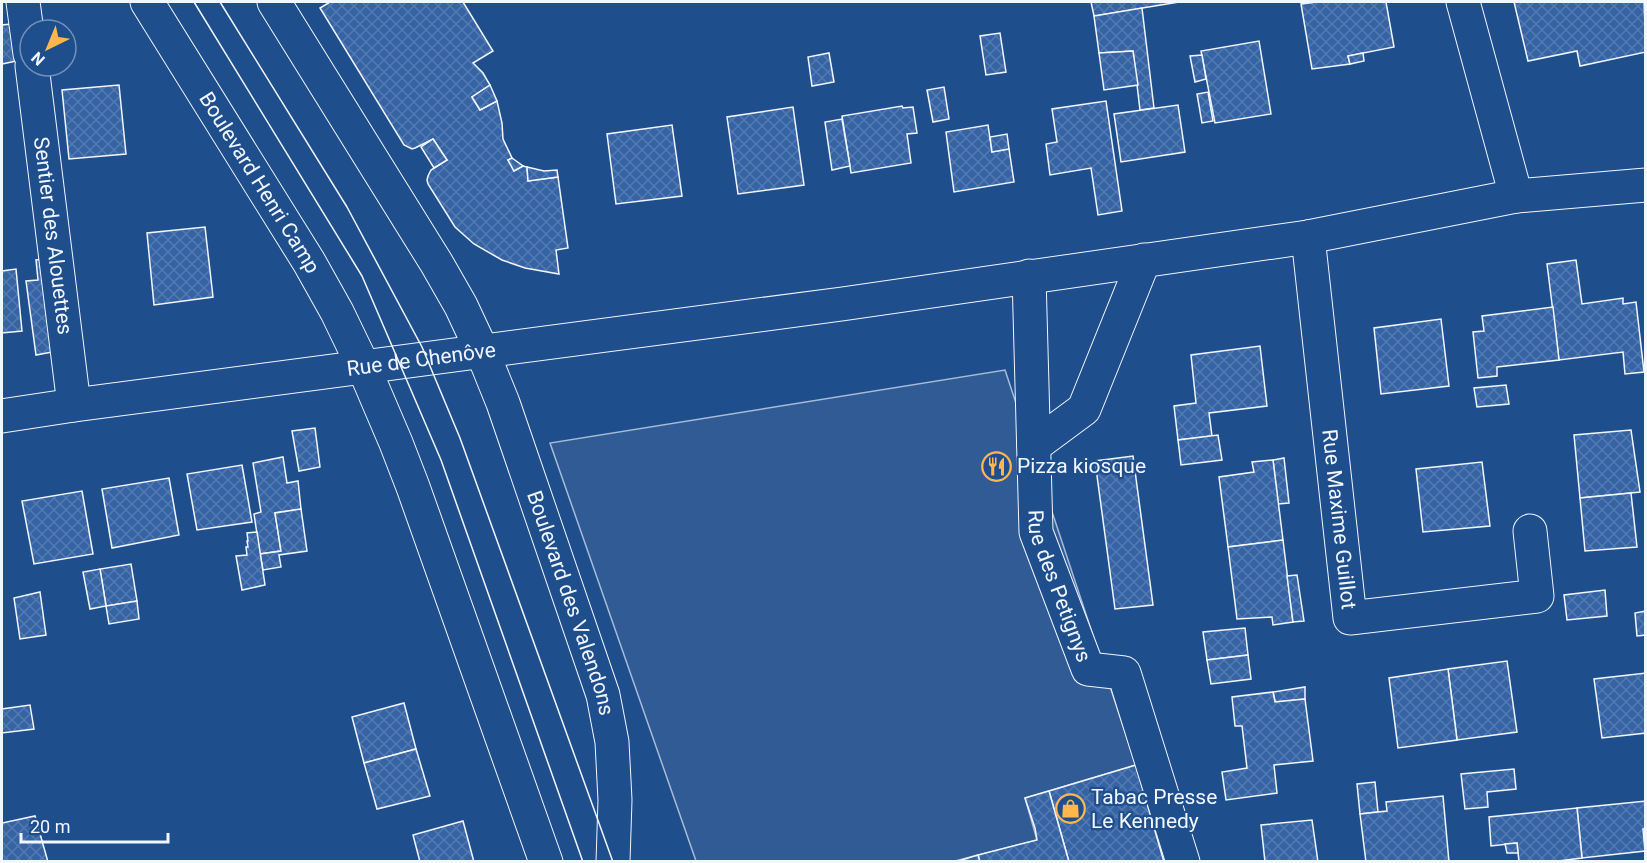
<svg xmlns="http://www.w3.org/2000/svg" width="1647" height="863" viewBox="0 0 1647 863" font-family="Roboto,sans-serif">
<defs>
<pattern id="building-cross-hatch" width="8" height="8" patternUnits="userSpaceOnUse" patternTransform="scale(1.5)"><rect width="8" height="8" fill="#3563a3"/><path d="M0 0l8 8M0 8l8-8" fill="none" stroke="#537ab1"/></pattern>
</defs>
<rect width="100%" height="100%" fill="#1f4e8c"/>
<!-- parking -->
<polygon fill="#305b95" stroke="#a8bbd7" stroke-width="1.5" points="1005,370 1136,765 1025,798 1037,840 955,861 696,861 550,443"/>
<!-- building -->
<g fill="url(#building-cross-hatch)" stroke="#f2f6ff" stroke-width="1.5">
<polygon points="330,2 463,2 493,51 473,63 483,73 490,85 472,97 480,110 497,101 502,123 503,139 512,158 508,160 514,171 523,166 527,167 528,181 558,177 568,248 556,250 559,274 525,268 502,260 474,244 455,227 428,184 427,180 428,176 431,170 447,160 433,139 415,148 412,149 404,145 320,8"/>
<polygon points="1091,2 1179,2 1094,16"/>
<polygon points="1317,2 1386,2 1394,47 1348,56 1350,64 1312,69 1301,4"/>
<polygon points="1514,2 1644,2 1646,52 1580,66 1577,51 1528,61"/>
<polygon points="1142,8 1154,108 1140,110 1133,51 1099,53 1094,16"/>
<polygon points="21,23 26,59 2,64 2,25"/>
<polygon points="1000,33 1006,72 986,75 980,36"/>
<polygon points="1259,41 1271,114 1215,123 1201,51"/>
<polygon points="1133,51 1138,85 1104,90 1099,53"/>
<polygon points="829,53 834,82 812,86 808,57"/>
<polygon points="1363,53 1364,61 1350,64 1348,56"/>
<polygon points="1202,55 1206,79 1195,82 1190,56"/>
<polygon points="119,85 126,154 69,159 62,90"/>
<polygon points="490,85 497,101 480,110 472,97"/>
<polygon points="944,87 949,119 933,122 927,90"/>
<polygon points="1208,92 1213,121 1202,123 1197,94"/>
<polygon points="1106,101 1122,211 1098,215 1091,168 1050,175 1046,144 1057,142 1052,109"/>
<polygon points="1178,105 1185,152 1121,162 1114,114"/>
<polygon points="902,106 903,108 913,107 917,133 907,134 911,163 851,173 842,116"/>
<polygon points="793,107 804,185 738,194 727,117"/>
<polygon points="842,119 850,166 832,170 825,122"/>
<polygon points="672,125 682,196 616,204 607,134"/>
<polygon points="988,125 992,152 1009,149 1014,182 954,192 946,132"/>
<polygon points="1007,134 1009,149 992,152 990,137"/>
<polygon points="433,139 447,160 434,168 421,147"/>
<polygon points="512,158 523,166 514,171 508,160"/>
<polygon points="527,167 544,171 557,170 558,177 528,181"/>
<polygon points="205,227 213,297 154,305 147,233"/>
<polygon points="51,258 63,350 36,355 26,281 38,280 36,260"/>
<polygon points="1576,260 1582,304 1623,298 1623,304 1636,302 1644,372 1625,374 1623,352 1559,360 1547,264"/>
<polygon points="16,269 22,331 2,333 2,271"/>
<polygon points="1553,307 1559,360 1497,367 1497,376 1478,378 1473,332 1484,331 1482,316"/>
<polygon points="1441,319 1449,386 1381,394 1374,328"/>
<polygon points="1260,346 1267,406 1209,413 1212,436 1178,440 1174,406 1196,403 1191,355"/>
<polygon points="1506,385 1509,404 1477,407 1474,388"/>
<polygon points="315,428 320,467 299,471 292,431"/>
<polygon points="1631,430 1640,492 1580,498 1574,435"/>
<polygon points="1218,435 1222,460 1181,465 1178,440"/>
<polygon points="1133,456 1153,605 1115,609 1095,461"/>
<polygon points="283,457 287,483 298,481 301,509 275,513 281,551 260,554 254,514 261,512 253,463"/>
<polygon points="1284,458 1289,503 1278,504 1273,460"/>
<polygon points="1273,460 1283,540 1228,547 1219,477 1254,472 1252,462"/>
<polygon points="1482,462 1490,526 1423,532 1416,469"/>
<polygon points="242,465 252,522 197,530 187,474"/>
<polygon points="169,478 179,535 112,548 102,489"/>
<polygon points="82,491 93,554 34,564 22,501"/>
<polygon points="1631,493 1637,547 1585,551 1580,498"/>
<polygon points="301,509 307,551 279,555 281,567 263,570 260,554 281,551 275,513"/>
<polygon points="257,532 265,585 242,590 236,556 247,555 246,547 248,547 247,541 248,541 247,533"/>
<polygon points="1283,540 1293,622 1273,625 1272,617 1237,619 1228,547"/>
<polygon points="131,564 137,601 106,606 100,569"/>
<polygon points="100,569 106,606 90,609 83,572"/>
<polygon points="1297,575 1304,621 1293,622 1287,576"/>
<polygon points="1605,590 1607,616 1567,620 1564,595"/>
<polygon points="40,592 46,635 20,639 14,598"/>
<polygon points="137,601 139,619 109,624 106,606"/>
<polygon points="1646,611 1646,635 1637,636 1635,613"/>
<polygon points="1245,628 1248,655 1207,660 1203,632"/>
<polygon points="1248,655 1251,679 1211,684 1207,660"/>
<polygon points="1507,661 1517,732 1457,740 1448,669"/>
<polygon points="1448,669 1457,740 1398,748 1389,678"/>
<polygon points="1646,673 1646,733 1602,738 1594,679"/>
<polygon points="1305,687 1305,699 1275,702 1273,692"/>
<polygon points="1273,692 1275,702 1305,699 1313,761 1274,765 1277,793 1226,800 1222,772 1247,768 1242,726 1235,726 1232,697"/>
<polygon points="404,703 416,749 364,763 352,717"/>
<polygon points="30,705 34,729 2,733 2,709"/>
<polygon points="416,749 430,796 377,809 364,763"/>
<polygon points="1136,765 1164,862 1069,862 1049,791"/>
<polygon points="1514,769 1516,789 1487,792 1488,807 1465,809 1461,774"/>
<polygon points="1375,782 1378,812 1360,814 1357,784"/>
<polygon points="1049,791 1069,862 980,862 978,855 1037,840 1035,828 1025,798"/>
<polygon points="1443,796 1449,862 1366,862 1360,814 1387,811 1386,802"/>
<polygon points="1646,801 1646,829 1643,829 1645,851 1582,858 1577,808"/>
<polygon points="1577,808 1582,858 1550,862 1519,862 1517,843 1491,846 1489,817"/>
<polygon points="35,816 48,862 2,862 2,823"/>
<polygon points="1312,820 1318,862 1265,862 1261,825"/>
<polygon points="463,821 474,862 420,862 413,835"/>
<polygon points="1517,843 1518,853 1507,853 1505,844"/>
<polygon points="978,855 980,862 955,862"/>
</g>
<g fill="none" stroke-linecap="round" stroke-linejoin="round">
<defs>
<g id="minor">
<polyline points="23,2 30,54"/>
<polyline points="1463,2 1516,196"/>
<path id="s1" d="M 32,66 L 74,405"/>
<path id="s2" d="M 1308,237 L 1350,618 L 1537,596 L 1530,531"/>
<path id="s3" d="M 1029,276 L 1036,532 L 1088,669 L 1124,673 L 1183,862"/>
<polyline points="1034,446 1084,409 1144,260"/>
</g>
<g id="tertiary">
<path id="s4" d="M 147,2 L 309,262 L 337,312 L 364,368 L 396,443 L 413,487 L 546,862"/>
<path id="s5" d="M 274,2 L 437,264 L 461,306 L 482,351 L 503,403 L 603,695 L 612,742 L 615,800 L 613,862"/>
<path id="s6" d="M 2,416 L 74,405 L 842,304 L 1308,237 L 1516,196 L 1646,185"/>
</g>
</defs>
<!-- minor casing -->
<use href="#minor" stroke="#f2f6ff" stroke-width="35"/>
<!-- tertiary casing -->
<use href="#tertiary" stroke="#f2f6ff" stroke-width="35"/>
<!-- minor -->
<use href="#minor" stroke="#1f4e8c" stroke-width="33"/>
<!-- tertiary -->
<use href="#tertiary" stroke="#1f4e8c" stroke-width="33"/>
<!-- tram -->
<g stroke="#f2f6ff" stroke-width="1.5">
<polyline points="194,2 362,276 441,460 583,862"/>
<polyline points="220,2 347,207 422,347 460,438 613,862"/>
</g>
</g>
<!-- icons -->
<defs>
<symbol id="restaurant-ring" viewBox="-11 -11 22 22"><circle r="9.5" fill="#1f4e8c" stroke="#ffb74d" stroke-width="1.5"/><path d="M-5-6h1v4h1v-4h1v4h1v-4h1v5L-1.5 .5V6h-2V.5L-5-1ZM5-6V6H3V1.5H1.5Q1.5-4 5-6Z" fill="#ffb74d"/></symbol>
<symbol id="shop-ring" viewBox="-11 -11 22 22"><circle r="9.5" fill="#1f4e8c" stroke="#ffb74d" stroke-width="1.5"/><path d="M-5-2.5h2.3a2.7 3.5 0 0 1 5.4 0H5L5.5 6h-11ZM-1.5-2.5h3a1.5 2.3 0 0 0-3 0Z" fill="#ffb74d"/></symbol>
</defs>
<g fill-rule="evenodd">
<use href="#restaurant-ring" x="980" y="450" width="33" height="33"/>
<use href="#shop-ring" x="1054" y="792" width="33" height="33"/>
</g>
<g text-anchor="middle" stroke-width="4.5" stroke-linejoin="round" paint-order="stroke">
<!-- street labels -->
<g font-size="21" fill="#f2f6ff" stroke="#1f4e8c">
<text dy="7" stroke="none"><textPath href="#s4" startOffset="213">Boulevard Henri Camp</textPath></text>
<text dy="7" stroke="none"><textPath href="#s1" startOffset="171">Sentier des Alouettes</textPath></text>
<text dy="7" stroke="none"><textPath href="#s6" startOffset="423">Rue de Chenôve</textPath></text>
<text dy="7" stroke="none"><textPath href="#s2" startOffset="284">Rue Maxime Guillot</textPath></text>
<text dy="7" stroke="none"><textPath href="#s3" startOffset="314">Rue des Petignys</textPath></text>
<text dy="7" stroke="none"><textPath href="#s5" startOffset="674">Boulevard des Valendons</textPath></text>
</g>
<!-- poi labels -->
<g font-size="21" fill="#f2f6ff" stroke="#1f4e8c" text-anchor="start">
<text x="1017" y="473">Pizza kiosque</text>
<text x="1091" y="804">Tabac Presse<tspan x="1091" dy="24">Le Kennedy</tspan></text>
</g>
</g>
<!-- border -->
<rect width="1647" height="863" fill="none" stroke="#f2f6ff" stroke-width="6"/>
<!-- north arrow -->
<g transform="translate(48 48) rotate(223)"><circle r="28" fill="#1f4e8c" stroke="#7391ba" stroke-width="1.5"/>
<path d="M0-4.5L10 22L0 15L-10 22Z" fill="#ffb74d"/>
<text y="-9" font-size="16" font-weight="bold" text-anchor="middle" fill="#f2f6ff">N</text>
</g>
<!-- scale -->
<path d="M21 833v9h147v-9" fill="none" stroke="#f2f6ff" stroke-width="3"/>
<text x="30" y="833" font-size="18" fill="#f2f6ff" stroke="#1f4e8c" stroke-width="4.5" paint-order="stroke">20 m</text>
</svg>
